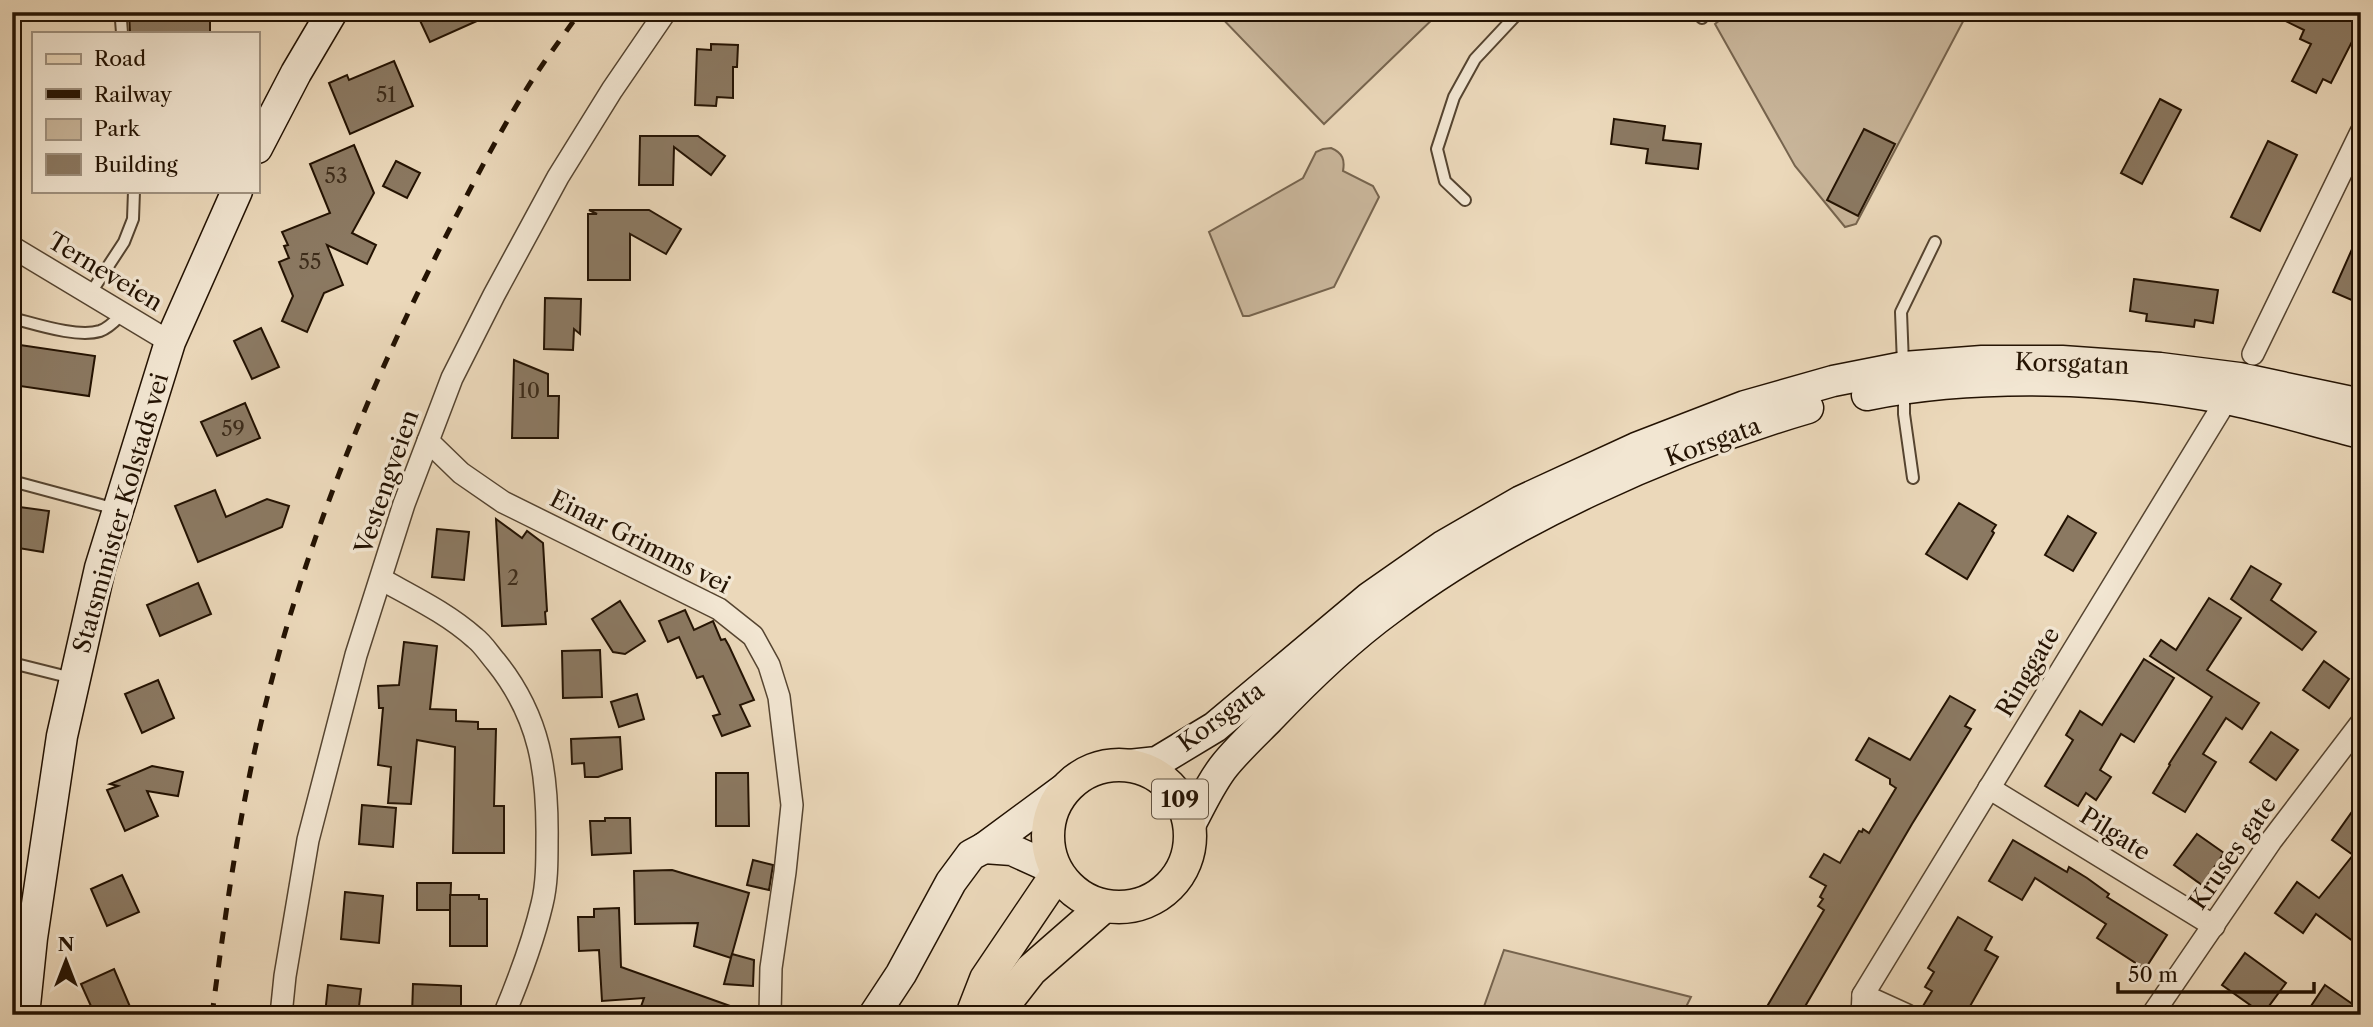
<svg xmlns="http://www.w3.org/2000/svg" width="2373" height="1027" viewBox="0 0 2373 1027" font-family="'Libre Caslon Text',serif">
<rect width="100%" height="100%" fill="#ebd8ba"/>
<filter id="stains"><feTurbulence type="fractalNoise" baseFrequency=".00286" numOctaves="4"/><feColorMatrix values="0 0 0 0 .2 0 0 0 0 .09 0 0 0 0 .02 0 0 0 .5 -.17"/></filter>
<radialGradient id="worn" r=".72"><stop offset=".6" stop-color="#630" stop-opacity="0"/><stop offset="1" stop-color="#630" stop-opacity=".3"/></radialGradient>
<!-- green -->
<g fill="#c9b69b" stroke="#76644e" stroke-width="2">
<polygon points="1216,12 1440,12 1324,124"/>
<polygon points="1730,12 1968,12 1856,224 1845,227 1795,166 1715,24"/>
<path d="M 1331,148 C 1343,153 1345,160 1343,171 L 1373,186 L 1379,197 L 1334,287 L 1249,316 L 1243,316 L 1209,232 L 1303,178 L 1316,152 L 1323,149 Z"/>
<polygon points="1504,950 1691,997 1682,1015 1481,1015"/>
</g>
<!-- building -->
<g fill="#8b7962" stroke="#231202" stroke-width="2">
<polygon points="129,12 210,12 210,33 130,33"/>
<polygon points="416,12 497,12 430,42"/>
<polygon points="2267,12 2361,12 2361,24 2331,83 2323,79 2316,93 2292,81 2311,44 2300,39 2304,30"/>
<polygon points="711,44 738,45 737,67 733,67 733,98 717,97 716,106 695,105 697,49 711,50"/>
<polygon points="394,61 413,106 350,134 329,83 347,75 349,80"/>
<polygon points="2160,99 2181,110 2142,184 2121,173"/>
<polygon points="1614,119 1665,126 1663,140 1701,144 1698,169 1646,163 1648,149 1611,144"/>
<polygon points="1864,129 1895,144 1858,216 1827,200"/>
<polygon points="640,136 698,136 725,156 711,175 674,147 673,185 639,185"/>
<polygon points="2268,141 2297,155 2260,231 2231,217"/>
<polygon points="354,145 374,193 352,233 376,245 367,264 327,245 343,285 324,293 307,332 282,321 293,296 279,262 289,258 284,246 288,245 282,232 330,213 310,164"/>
<polygon points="396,161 420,173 407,198 383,186"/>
<polygon points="589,210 649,210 681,229 666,254 630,234 630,280 588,280 588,214 597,214"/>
<polygon points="2361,229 2361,304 2333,292"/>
<polygon points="2134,279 2218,290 2213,323 2195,320 2194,327 2146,321 2147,314 2130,311"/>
<polygon points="545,298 581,299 580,334 574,329 573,350 544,349"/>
<polygon points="261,328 279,367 252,379 234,341"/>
<polygon points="20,345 95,356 89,396 13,385"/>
<polygon points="514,360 548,374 548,396 559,396 558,438 512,438"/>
<polygon points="245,403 260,438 217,456 201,422"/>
<polygon points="215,490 226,517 267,499 289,506 282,527 198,562 175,506"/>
<polygon points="1959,503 1996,525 1992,531 1994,533 1967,579 1926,554"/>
<polygon points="12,506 49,511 43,552 12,547"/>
<polygon points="2068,516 2096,533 2073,571 2045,555"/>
<polygon points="496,519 522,538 527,531 543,543 547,611 545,612 546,624 502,626"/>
<polygon points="437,529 469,532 464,580 432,577"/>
<polygon points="2251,566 2281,584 2271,600 2316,632 2302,650 2231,599"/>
<polygon points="198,583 211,614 160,636 147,605"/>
<polygon points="2209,598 2241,618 2207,670 2259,703 2242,729 2226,718 2203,754 2216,762 2185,812 2153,793 2170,765 2169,764 2212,697 2150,656 2161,640 2176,650"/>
<polygon points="620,601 645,641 625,654 613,652 592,619"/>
<polygon points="685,610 694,630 713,621 721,640 725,639 729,646 754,700 740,705 750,726 722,736 713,716 720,714 703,676 697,678 679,637 668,642 659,621"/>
<polygon points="404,642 437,646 430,709 456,710 456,721 478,722 478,729 496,729 494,806 504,806 504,853 453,853 455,747 417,740 411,804 388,803 391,767 378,765 383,708 379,708 378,686 399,685"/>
<polygon points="600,650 602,697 563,698 562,651"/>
<polygon points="2144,659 2174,678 2134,742 2121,734 2100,770 2111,777 2096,800 2086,793 2078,806 2045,786 2073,740 2066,735 2080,711 2102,725"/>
<polygon points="2324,661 2349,679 2329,708 2303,690"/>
<polygon points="158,680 174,718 142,733 125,694"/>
<polygon points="637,694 644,719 619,727 611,702"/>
<polygon points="1950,696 1975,710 1965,726 1971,729 1912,824 1800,1015 1762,1015 1824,910 1818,906 1823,899 1820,897 1826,886 1810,877 1824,854 1840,863 1859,831 1862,832 1863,829 1869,833 1896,788 1890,784 1890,779 1856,760 1869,738 1910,760"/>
<polygon points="2271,732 2298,750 2276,780 2250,762"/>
<polygon points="620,737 622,769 598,777 585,777 584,763 572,764 571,739"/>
<polygon points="152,766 183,772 178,796 147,791 158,816 125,831 107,790 118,786 110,784"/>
<polygon points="716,773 748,773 749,826 716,826"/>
<polygon points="2361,799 2361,889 2354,897 2361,905 2361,947 2316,914 2303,933 2275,913 2297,882 2319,898 2353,855 2332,840"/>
<polygon points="362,805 396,808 393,847 359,844"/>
<polygon points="605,818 630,818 631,853 592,855 590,821 605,821"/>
<polygon points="2197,834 2224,853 2202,885 2174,865"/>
<polygon points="2013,840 2067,872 2069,867 2087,878 2109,894 2107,897 2167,935 2145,969 2097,938 2106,924 2035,878 2022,900 1989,881"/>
<polygon points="753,860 773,865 769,890 747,885"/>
<polygon points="672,870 749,893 731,958 694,946 698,923 635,924 634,871"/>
<polygon points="122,875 139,912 107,926 91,889"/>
<polygon points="417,883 451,883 450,910 417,910"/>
<polygon points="345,892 383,896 379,943 341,939"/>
<polygon points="450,895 479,895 479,899 487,899 487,946 450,946"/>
<polygon points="619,908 621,967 747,1012 747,1015 638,1015 644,998 602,1001 599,950 579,951 578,917 594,917 594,909"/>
<polygon points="1958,917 1992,937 1985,950 1998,957 1965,1015 1943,1015 1923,1006 1932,991 1925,987 1934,972 1928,968"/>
<polygon points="2245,953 2286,983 2263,1014 2222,985"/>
<polygon points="732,954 754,960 753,986 724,984"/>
<polygon points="114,969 131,1009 118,1015 95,1015 81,984"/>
<polygon points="413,984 461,986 461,1015 412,1015"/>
<polygon points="328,985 361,989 358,1015 325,1015"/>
<polygon points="2325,985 2361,1010 2361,1015 2305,1015"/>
</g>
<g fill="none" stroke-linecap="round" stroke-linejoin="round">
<defs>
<g id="lane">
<polyline points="1696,12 1702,18"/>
<polyline points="121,20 122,33"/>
<polyline points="1465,200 1445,181 1437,149 1454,97 1475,59 1519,12"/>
<polyline points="90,294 124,242 133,219 134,191"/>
<path d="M 12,318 C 36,324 77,338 100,331 C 109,328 116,320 122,314"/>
<polyline points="1903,364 1901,312 1935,242"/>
<polyline points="1904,391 1904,414 1913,478"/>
<polyline points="12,481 116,509"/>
<polyline points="12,663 72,678"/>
</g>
<g id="street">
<polyline points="12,247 170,342"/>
<polyline points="2253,354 2361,132"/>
<polyline points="428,441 461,473 503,502 719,609 753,636 769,665 779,697 792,805 785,872 771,968 770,1015"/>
<path d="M 381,579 C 413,597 447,613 475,638 C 483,644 489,654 496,662 C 540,717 548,772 547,841 C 547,862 547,884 542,904 C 533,942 519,979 504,1015"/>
<polyline points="1989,788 2214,926"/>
<polyline points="1863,995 1907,1015"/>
<polyline points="281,1015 285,976 308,840 356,655 404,504 452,378 494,295 558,177 612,90 664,14"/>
<polyline points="1862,1015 1863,995 2233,389"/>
<polyline points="2152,1015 2271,841 2361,723"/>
</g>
<g id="secondary">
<polyline points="257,148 296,73 332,12"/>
<path d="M 1867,395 C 1978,373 2116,377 2227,399 C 2272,408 2316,422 2361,433"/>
<polyline points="1129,765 1157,762 1215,727 1370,597 1443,546 1521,501 1636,448 1745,406 1833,381 1904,367 1982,361 2062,361 2160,368 2239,378 2361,404"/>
<path d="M 1190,825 C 1201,805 1211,782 1225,765 C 1238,749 1254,734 1269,719 C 1306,680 1346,641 1390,609 C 1507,521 1668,449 1808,408"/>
<polyline points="984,848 1012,850 1054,869"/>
<polyline points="24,1015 32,938 62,736 100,568 170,342 237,191"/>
<polyline points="874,1015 901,974 951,882 971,855 984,848 1064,789"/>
</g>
<g id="primary">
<circle cx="1119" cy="836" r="71"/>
<polyline points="972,1015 986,979 1057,874"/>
<polyline points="996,1015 1031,970 1103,907"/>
</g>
</defs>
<!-- lane casing -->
<use href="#lane" stroke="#554430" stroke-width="14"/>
<!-- street casing -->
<use href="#street" stroke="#554430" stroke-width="24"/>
<!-- secondary casing -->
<use href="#secondary" stroke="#231202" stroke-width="33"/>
<!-- primary casing -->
<use href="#primary" stroke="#231202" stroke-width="35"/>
<!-- lane -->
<use href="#lane" stroke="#f2e6d2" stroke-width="10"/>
<!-- street -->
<use href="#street" stroke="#f2e6d2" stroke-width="21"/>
<!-- secondary -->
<use href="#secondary" stroke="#f2e6d2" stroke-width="30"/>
<!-- primary -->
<use href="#primary" stroke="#ebd8ba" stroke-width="32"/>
<!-- rail -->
<path stroke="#231202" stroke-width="5" stroke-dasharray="12 12" stroke-linecap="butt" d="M 212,1015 C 223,932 234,850 251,768 C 289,585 359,407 444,240 C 469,191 495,140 524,93 C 541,65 561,39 580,12"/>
</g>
<g text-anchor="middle" stroke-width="7" stroke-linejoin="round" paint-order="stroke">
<!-- number labels -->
<g font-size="21" fill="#3d2c1a">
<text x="386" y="102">51</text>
<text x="336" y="183">53</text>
<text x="310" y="269">55</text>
<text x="529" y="398">10</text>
<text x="233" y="436">59</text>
<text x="513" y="585">2</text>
</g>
<!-- shield labels -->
<rect fill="#f2e6d2" stroke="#615240" stroke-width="2" x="1152" y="779.5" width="56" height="39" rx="5"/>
<g font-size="23" font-weight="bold" fill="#231202">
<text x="1180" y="807">109</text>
</g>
<!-- street labels -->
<g font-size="24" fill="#231202" stroke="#f2e6d2">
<text transform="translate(105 272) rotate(31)" y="8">Terneveien</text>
<text transform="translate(2072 364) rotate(2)" y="8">Korsgatan</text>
<text transform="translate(1713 442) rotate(-20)" y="8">Korsgata</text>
<text transform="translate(387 482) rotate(-71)" y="8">Vestengveien</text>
<text transform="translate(121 513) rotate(-74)" y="8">Statsminister Kolstads vei</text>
<text transform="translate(640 542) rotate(27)" y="8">Einar Grimms vei</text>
<text transform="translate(2028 672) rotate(-59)" y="8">Ringgate</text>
<text transform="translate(1221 717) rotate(-36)" y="8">Korsgata</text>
<text transform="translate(2115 834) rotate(32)" y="8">Pilgate</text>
<text transform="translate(2233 853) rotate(-55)" y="8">Kruses gate</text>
</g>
</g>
<!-- margin -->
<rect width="2373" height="1027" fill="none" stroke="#ebd8ba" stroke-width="42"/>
<rect x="14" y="14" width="2345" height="999" fill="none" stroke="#231202" stroke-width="3.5"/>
<rect x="21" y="21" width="2331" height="985" fill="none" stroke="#231202" stroke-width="2"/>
<!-- legend -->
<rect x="32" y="32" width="228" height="161" fill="#f2e6d2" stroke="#9f917f" stroke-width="2"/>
<rect x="46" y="54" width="35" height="10" fill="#ebd8ba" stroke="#9f917f" stroke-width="2"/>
<text x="94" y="66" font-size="21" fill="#231202">Road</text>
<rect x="46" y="89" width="35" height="10" fill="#231202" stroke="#9f917f" stroke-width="2"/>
<text x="94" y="102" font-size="21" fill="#231202">Railway</text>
<rect x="46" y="119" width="35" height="21" fill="#c9b69b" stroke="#9f917f" stroke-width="2"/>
<text x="94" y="136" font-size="21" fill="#231202">Park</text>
<rect x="46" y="154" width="35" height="21" fill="#8b7962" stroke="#9f917f" stroke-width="2"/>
<text x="94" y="172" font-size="21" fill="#231202">Building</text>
<!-- north arrow -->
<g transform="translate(66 961)" stroke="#f2e6d2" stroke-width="5" paint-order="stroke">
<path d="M0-5L12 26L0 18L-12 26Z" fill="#231202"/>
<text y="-10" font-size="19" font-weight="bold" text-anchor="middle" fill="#231202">N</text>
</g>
<!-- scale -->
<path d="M2118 982v10h196v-10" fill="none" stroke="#231202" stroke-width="3.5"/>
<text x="2128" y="982" font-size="21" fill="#231202" stroke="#f2e6d2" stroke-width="5" paint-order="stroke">50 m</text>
<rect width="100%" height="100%" filter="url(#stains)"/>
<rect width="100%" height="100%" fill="url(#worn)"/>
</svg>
